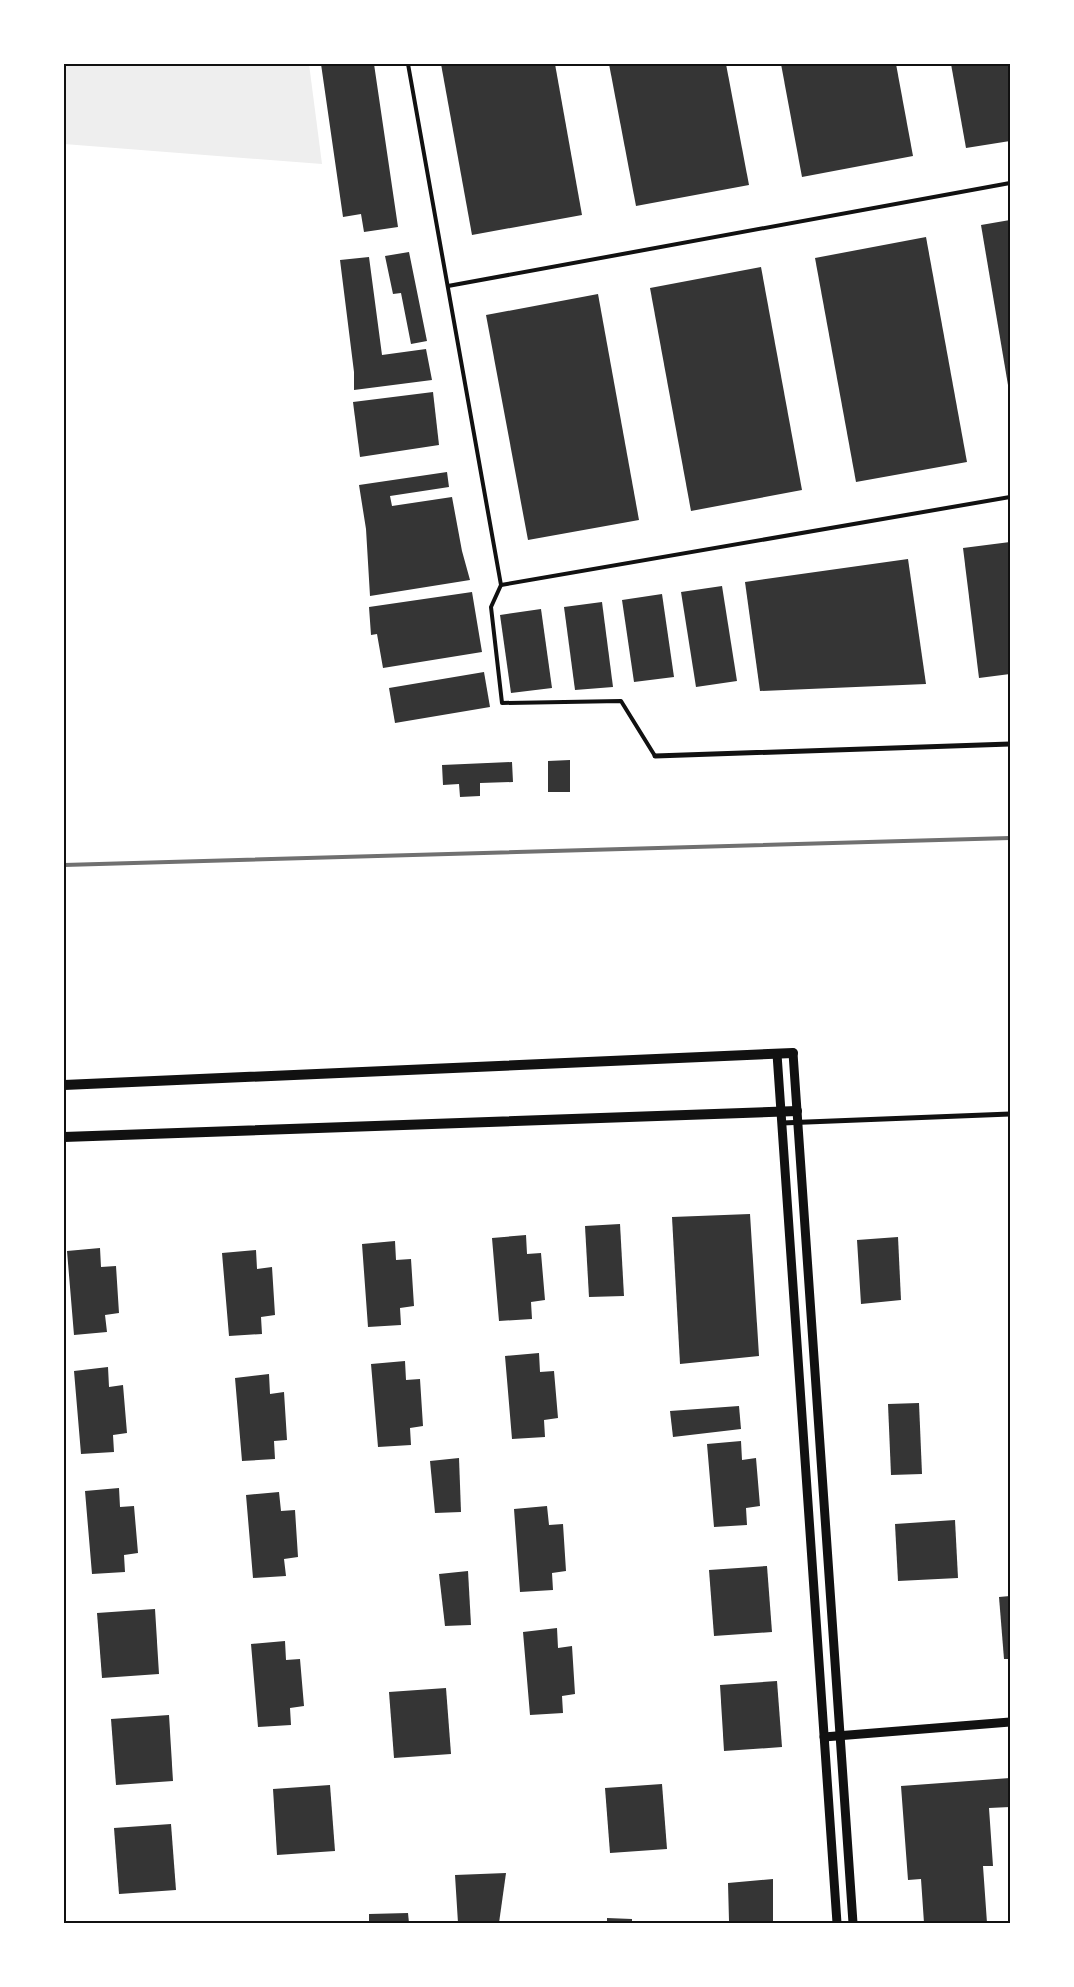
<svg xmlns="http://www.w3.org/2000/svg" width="1074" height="1987" viewBox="0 0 1074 1987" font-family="'Source Sans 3',sans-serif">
<rect width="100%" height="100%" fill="#fff"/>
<!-- green -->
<polygon fill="#eee" points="64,64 309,64 322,164 64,144"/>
<!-- building -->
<g fill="#353535">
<polygon points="321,64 374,64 398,227 364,232 361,214 343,217"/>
<polygon points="441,64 555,64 582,215 472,235"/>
<polygon points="609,64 726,64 749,185 636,206"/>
<polygon points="781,64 896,64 913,156 802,177"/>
<polygon points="951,64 1010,64 1010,141 966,148"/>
<polygon points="1010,220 1010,391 1009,391 981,225"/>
<polygon points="926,237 967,462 856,482 815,258"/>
<polygon points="409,252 427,341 411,344 401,293 393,294 385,256"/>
<polygon points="369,257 382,355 426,349 432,380 354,390 354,372 340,260"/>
<polygon points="761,267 802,490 691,511 650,288"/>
<polygon points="598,294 639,520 528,540 486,315"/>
<polygon points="433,392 439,445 360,457 353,402"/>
<polygon points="447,472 449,487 390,496 392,506 452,497 462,551 470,580 370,596 366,529 359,485"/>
<polygon points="1010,542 1010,674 979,678 963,548"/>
<polygon points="908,559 926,684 760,691 745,582"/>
<polygon points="722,586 737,681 696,687 681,592"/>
<polygon points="472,592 482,652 383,668 377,634 371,635 369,607"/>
<polygon points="662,594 674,677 634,682 622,600"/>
<polygon points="602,602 613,687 575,690 564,607"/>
<polygon points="541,609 552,688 511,693 500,615"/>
<polygon points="484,672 490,707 395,723 389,688"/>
<polygon points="570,760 570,792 548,792 548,761"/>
<polygon points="512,762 513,782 480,783 480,796 460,797 459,784 443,785 442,765"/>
<polygon points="750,1214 759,1356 680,1364 672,1217"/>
<polygon points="620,1224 624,1296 589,1297 585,1226"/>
<polygon points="526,1235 527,1254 541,1253 545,1300 531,1302 532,1319 499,1321 492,1238"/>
<polygon points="898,1237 901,1300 861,1304 857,1240"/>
<polygon points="395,1241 396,1260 411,1259 414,1306 400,1308 401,1325 368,1327 362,1244"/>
<polygon points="100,1248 101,1267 116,1266 119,1313 105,1315 107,1332 74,1335 67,1251"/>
<polygon points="256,1250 257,1269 272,1267 275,1315 261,1317 262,1334 229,1336 222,1253"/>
<polygon points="539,1353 540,1372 554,1371 558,1418 544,1420 545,1437 512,1439 505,1356"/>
<polygon points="405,1361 406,1380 420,1379 423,1426 410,1428 411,1445 378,1447 371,1364"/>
<polygon points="108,1367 109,1387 123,1385 127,1433 113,1435 114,1452 81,1454 74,1371"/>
<polygon points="269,1374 270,1394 284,1392 287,1440 274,1441 275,1459 242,1461 235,1378"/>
<polygon points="919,1403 922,1474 891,1475 888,1404"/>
<polygon points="739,1406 741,1429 673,1437 670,1411"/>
<polygon points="741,1441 742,1460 756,1458 760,1506 746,1508 747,1525 714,1527 707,1444"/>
<polygon points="459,1458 461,1512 435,1513 430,1461"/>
<polygon points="119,1488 120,1507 134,1506 138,1553 124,1555 125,1572 92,1574 85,1491"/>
<polygon points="279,1492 281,1511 295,1510 298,1557 284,1559 286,1576 253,1578 246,1495"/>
<polygon points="547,1506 549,1525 563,1524 566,1571 552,1573 553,1590 520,1592 514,1509"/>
<polygon points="955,1520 958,1578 898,1581 895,1524"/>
<polygon points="767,1566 772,1632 714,1636 709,1570"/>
<polygon points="468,1571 471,1625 445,1626 439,1574"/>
<polygon points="1010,1596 1010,1659 1004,1659 999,1597"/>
<polygon points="155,1609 159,1674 102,1678 97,1613"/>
<polygon points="557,1628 558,1648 572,1646 575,1694 562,1696 563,1713 530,1715 523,1632"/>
<polygon points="285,1641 286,1660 300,1659 304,1706 290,1708 291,1725 258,1727 251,1644"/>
<polygon points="777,1681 782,1747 724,1751 720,1685"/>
<polygon points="446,1688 451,1754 394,1758 389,1692"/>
<polygon points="169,1715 173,1781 116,1785 111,1719"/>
<polygon points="1010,1778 1010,1807 989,1808 993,1866 983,1866 987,1923 924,1923 921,1879 908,1880 901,1786"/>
<polygon points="662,1784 667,1849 610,1853 605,1788"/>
<polygon points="330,1785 335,1851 277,1855 273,1789"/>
<polygon points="171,1824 176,1890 119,1894 114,1828"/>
<polygon points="506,1873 499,1923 458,1923 455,1875"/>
<polygon points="773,1879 773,1923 721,1923 729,1921 728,1883"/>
<polygon points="408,1913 409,1923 369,1923 369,1914"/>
<polygon points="607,1918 632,1919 632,1923 607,1923"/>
</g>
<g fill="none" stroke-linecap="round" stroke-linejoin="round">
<!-- service -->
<g stroke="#111" stroke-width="4">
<polyline points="408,64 501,585 491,607 502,703 621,701 655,756"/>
<polyline points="448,286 1010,183"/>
<polyline points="501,585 1010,497"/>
</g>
<!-- minor -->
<g stroke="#111" stroke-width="5">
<polyline points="655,756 1010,744"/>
<polyline points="782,1123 1010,1114"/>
</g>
<!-- tertiary -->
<g stroke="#111" stroke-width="9">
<polyline points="793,1053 853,1923"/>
<polyline points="777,1054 837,1923"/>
<polyline points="824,1737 1010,1722"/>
</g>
<!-- secondary -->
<g stroke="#111" stroke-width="10">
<polyline points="64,1085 793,1053"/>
<polyline points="64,1137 797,1111"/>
</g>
<!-- rail -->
<polyline stroke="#707070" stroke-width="4" points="64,865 1010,838"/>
</g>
<!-- border -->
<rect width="1074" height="1987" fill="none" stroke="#ffffff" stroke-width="130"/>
<rect x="65" y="65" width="944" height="1857" fill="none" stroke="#111" stroke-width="2"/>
</svg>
